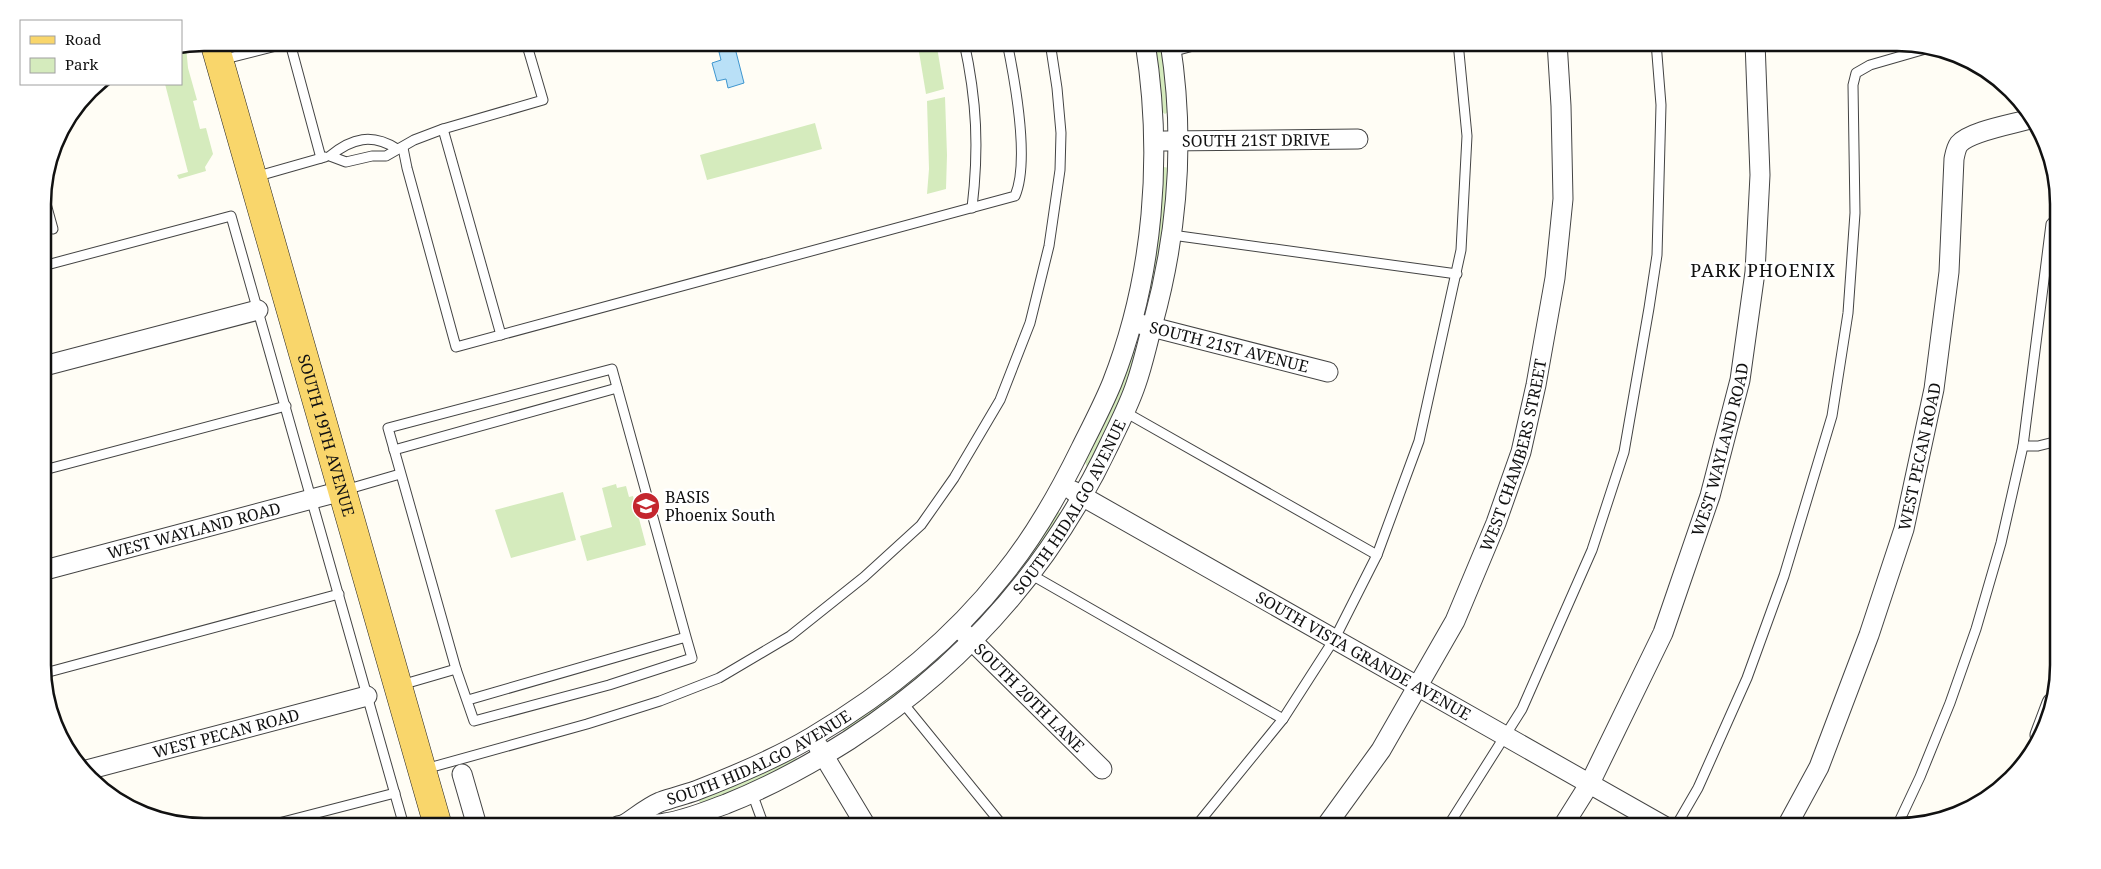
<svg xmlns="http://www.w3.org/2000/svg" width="2101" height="869" viewBox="0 0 2101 869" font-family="'Noto Serif',serif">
<rect width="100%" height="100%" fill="#fffdf5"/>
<!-- green -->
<g fill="#d5ebbd">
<polygon points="1153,43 1163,43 1168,112 1165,114 1161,111"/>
<polygon points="186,46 188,68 197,100 193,101 200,129 206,128 213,154 205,167 206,171 179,179 177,175 188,172 165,84 181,84 181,47"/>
<polygon points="937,47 944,89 926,94 919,52"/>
<polygon points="945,97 947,155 946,189 927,194 929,169 927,101"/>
<polygon points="815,123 822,149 707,180 700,155"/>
<polygon points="1164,167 1169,168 1165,237 1150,298 1146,296 1161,169"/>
<polygon points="1136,348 1138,349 1128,388 1087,467 1085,462 1111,404 1132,349"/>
<polygon points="616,484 617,488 626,486 629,497 633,496 646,545 587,561 580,536 612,527 602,488"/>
<polygon points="563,492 576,540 511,558 495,510"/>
<polygon points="1057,512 1063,513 1026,574 985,615 983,612"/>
<polygon points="943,651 948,652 881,713 844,734 842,728"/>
<polygon points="793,757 797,758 797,764 702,805 699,801 700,799"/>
</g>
<!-- water -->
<polygon fill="#b9e0f7" stroke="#3f96cf" points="735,48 744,83 728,88 726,79 717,81 712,63 721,60 719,52"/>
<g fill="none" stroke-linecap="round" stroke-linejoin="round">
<defs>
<g id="lane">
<path d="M 964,42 C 977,101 979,149 972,208"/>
<polyline points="290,43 321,158"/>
<polyline points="1171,52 1208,42"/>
<polyline points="221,60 292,42"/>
<polyline points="443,129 501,335"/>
<path d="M 403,148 L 407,168 L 456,347 L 1015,196 C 1030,161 1015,81 1007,42"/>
<path d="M 397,149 C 372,133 352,138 330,156 L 346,162 L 372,156 L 386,156 L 414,140 L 443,129 L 543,100 L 526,42"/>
<polyline points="255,177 325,157"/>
<polyline points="43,193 53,229"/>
<polyline points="1172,235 1457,274"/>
<polyline points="43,266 231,216 404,826"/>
<polyline points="1125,412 1377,555"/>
<polyline points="2023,446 2038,446 2058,441"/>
<polyline points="394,450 617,388"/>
<polyline points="44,470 286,406"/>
<polyline points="345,490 400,474"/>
<polyline points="1030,574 1283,719"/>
<polyline points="45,673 339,594"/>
<polyline points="401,685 456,669"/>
<polyline points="468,700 686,637 692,658 609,685 474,721 456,669 388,428 612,369 686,637"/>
<polyline points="903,703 1003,826"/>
<polyline points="425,769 587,724 660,701 719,678 790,636 864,577 921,525 954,478 1000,400 1030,323 1049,246 1060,170 1061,133 1057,88 1050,42"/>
<polyline points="752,793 764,826"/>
<polyline points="267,826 395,793"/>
<polyline points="1196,826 1283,719 1335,638 1377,555 1419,441 1461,250 1467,136 1458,42"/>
<polyline points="1448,826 1522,709 1592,550 1624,452 1649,308 1657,255 1661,105 1656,42"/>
<polyline points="1676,826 1698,788 1747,678 1784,576 1832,416 1848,313 1855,213 1853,85 1856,73 1870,65 1929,48"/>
<polyline points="1897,826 1920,777 1950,703 1976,629 2001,543 2023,446 2051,224 2057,217"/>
</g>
<g id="street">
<path id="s1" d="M 1164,141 L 1358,139"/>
<path id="s2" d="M 1140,324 L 1328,372"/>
<polyline points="44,366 258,310"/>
<path id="s3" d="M 1073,491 L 1664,826"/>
<path id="s4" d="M 45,570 L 342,491"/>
<path id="s5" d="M 964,633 L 1102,769"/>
<polyline points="2040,735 2052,703"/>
<polyline points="818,746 866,826"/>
<path id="s6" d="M 83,771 L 367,696"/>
<polyline points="462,774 477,826"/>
<path id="s7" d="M 625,824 C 636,817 648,807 660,802 C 671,798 683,795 695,791 C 734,776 775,759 812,737 C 883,695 951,641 1003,575 C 1035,536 1059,493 1081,448 C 1092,426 1103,405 1112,383 C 1154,276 1163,155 1145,42"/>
<path id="s8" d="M 618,826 C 633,822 650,826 665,823 C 686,820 707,811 726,804 C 769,787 811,764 849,740 C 965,665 1051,568 1110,443 C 1119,424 1129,405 1136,384 C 1143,364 1147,344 1153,323 C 1178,232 1185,136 1170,42"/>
<path id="s9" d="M 1326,826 L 1381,750 L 1455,621 L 1496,523 L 1521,452 L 1536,385 L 1555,278 L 1563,199 L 1561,106 L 1557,42"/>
<path id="s10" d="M 1563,826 L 1590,783 L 1663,633 L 1710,496 L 1740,380 L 1755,272 L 1760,175 L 1755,42"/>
<path id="s11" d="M 1787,826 L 1819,767 L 1869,635 L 1904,529 L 1934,389 L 1949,272 L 1954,159 C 1955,154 1956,148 1959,144 C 1970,131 2014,124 2030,119"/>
</g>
<g id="primary">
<path id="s12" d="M 214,42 L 438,826"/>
</g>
</defs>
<!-- lane casing -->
<use href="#lane" stroke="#444" stroke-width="11"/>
<!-- street casing -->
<use href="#street" stroke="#444" stroke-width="21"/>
<!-- primary casing -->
<use href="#primary" stroke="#222" stroke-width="29"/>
<!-- lane -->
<use href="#lane" stroke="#fff" stroke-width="9"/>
<!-- street -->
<use href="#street" stroke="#fff" stroke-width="19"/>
<!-- primary -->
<use href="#primary" stroke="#f9d66b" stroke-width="28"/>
</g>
<!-- icons -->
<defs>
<symbol id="school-disc" viewBox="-11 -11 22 22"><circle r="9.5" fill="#c4262e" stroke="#fff"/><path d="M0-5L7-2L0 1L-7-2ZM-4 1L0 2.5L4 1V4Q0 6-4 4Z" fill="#fff"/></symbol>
</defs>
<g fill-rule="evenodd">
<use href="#school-disc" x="630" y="490" width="32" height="32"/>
</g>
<g text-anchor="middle" stroke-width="5" stroke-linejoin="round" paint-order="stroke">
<!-- street labels -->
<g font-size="16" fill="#111" stroke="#fff">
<text dy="6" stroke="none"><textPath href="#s1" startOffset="92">SOUTH 21ST DRIVE</textPath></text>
<text dy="6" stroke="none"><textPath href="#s2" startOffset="92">SOUTH 21ST AVENUE</textPath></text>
<text dy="6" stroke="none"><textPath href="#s12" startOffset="409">SOUTH 19TH AVENUE</textPath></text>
<text dy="6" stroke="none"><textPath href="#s10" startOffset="410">WEST WAYLAND ROAD</textPath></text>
<text dy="6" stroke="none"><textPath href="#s9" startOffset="419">WEST CHAMBERS STREET</textPath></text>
<text dy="6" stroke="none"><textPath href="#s11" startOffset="394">WEST PECAN ROAD</textPath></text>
<text dy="6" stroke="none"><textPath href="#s8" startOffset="575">SOUTH HIDALGO AVENUE</textPath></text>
<text dy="6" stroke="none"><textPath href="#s4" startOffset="154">WEST WAYLAND ROAD</textPath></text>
<text dy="6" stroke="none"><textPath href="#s3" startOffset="334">SOUTH VISTA GRANDE AVENUE</textPath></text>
<text dy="6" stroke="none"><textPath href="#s5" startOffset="92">SOUTH 20TH LANE</textPath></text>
<text dy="6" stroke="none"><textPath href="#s6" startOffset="148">WEST PECAN ROAD</textPath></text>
<text dy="6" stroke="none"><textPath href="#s7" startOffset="150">SOUTH HIDALGO AVENUE</textPath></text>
</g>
<!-- poi labels -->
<g font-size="16" fill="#111" stroke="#fff" text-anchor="start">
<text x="665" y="503">BASIS<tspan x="665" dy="18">Phoenix South</tspan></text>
</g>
<!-- neighbourhood labels -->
<g font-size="18" letter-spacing="1" fill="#111" stroke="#fff">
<text x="1763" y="277">PARK PHOENIX</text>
</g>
</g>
<!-- crop -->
<path d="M0 0H2101V869H0ZM204 51H1897A153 153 0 0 1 2050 204V665A153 153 0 0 1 1897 818H204A153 153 0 0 1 51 665V204A153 153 0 0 1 204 51Z" fill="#fff" fill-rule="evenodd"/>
<path fill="none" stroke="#111" stroke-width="2.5" d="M204 51H1897A153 153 0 0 1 2050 204V665A153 153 0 0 1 1897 818H204A153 153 0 0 1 51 665V204A153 153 0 0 1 204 51Z"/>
<!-- legend -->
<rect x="20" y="20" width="162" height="65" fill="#ffffff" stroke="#a0a0a0"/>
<rect x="30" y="36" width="25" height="8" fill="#f9d66b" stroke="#a0a0a0"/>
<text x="65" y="45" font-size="15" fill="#111111">Road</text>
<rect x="30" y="58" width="25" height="15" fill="#d5ebbd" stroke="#a0a0a0"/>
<text x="65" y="70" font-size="15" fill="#111111">Park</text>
</svg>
